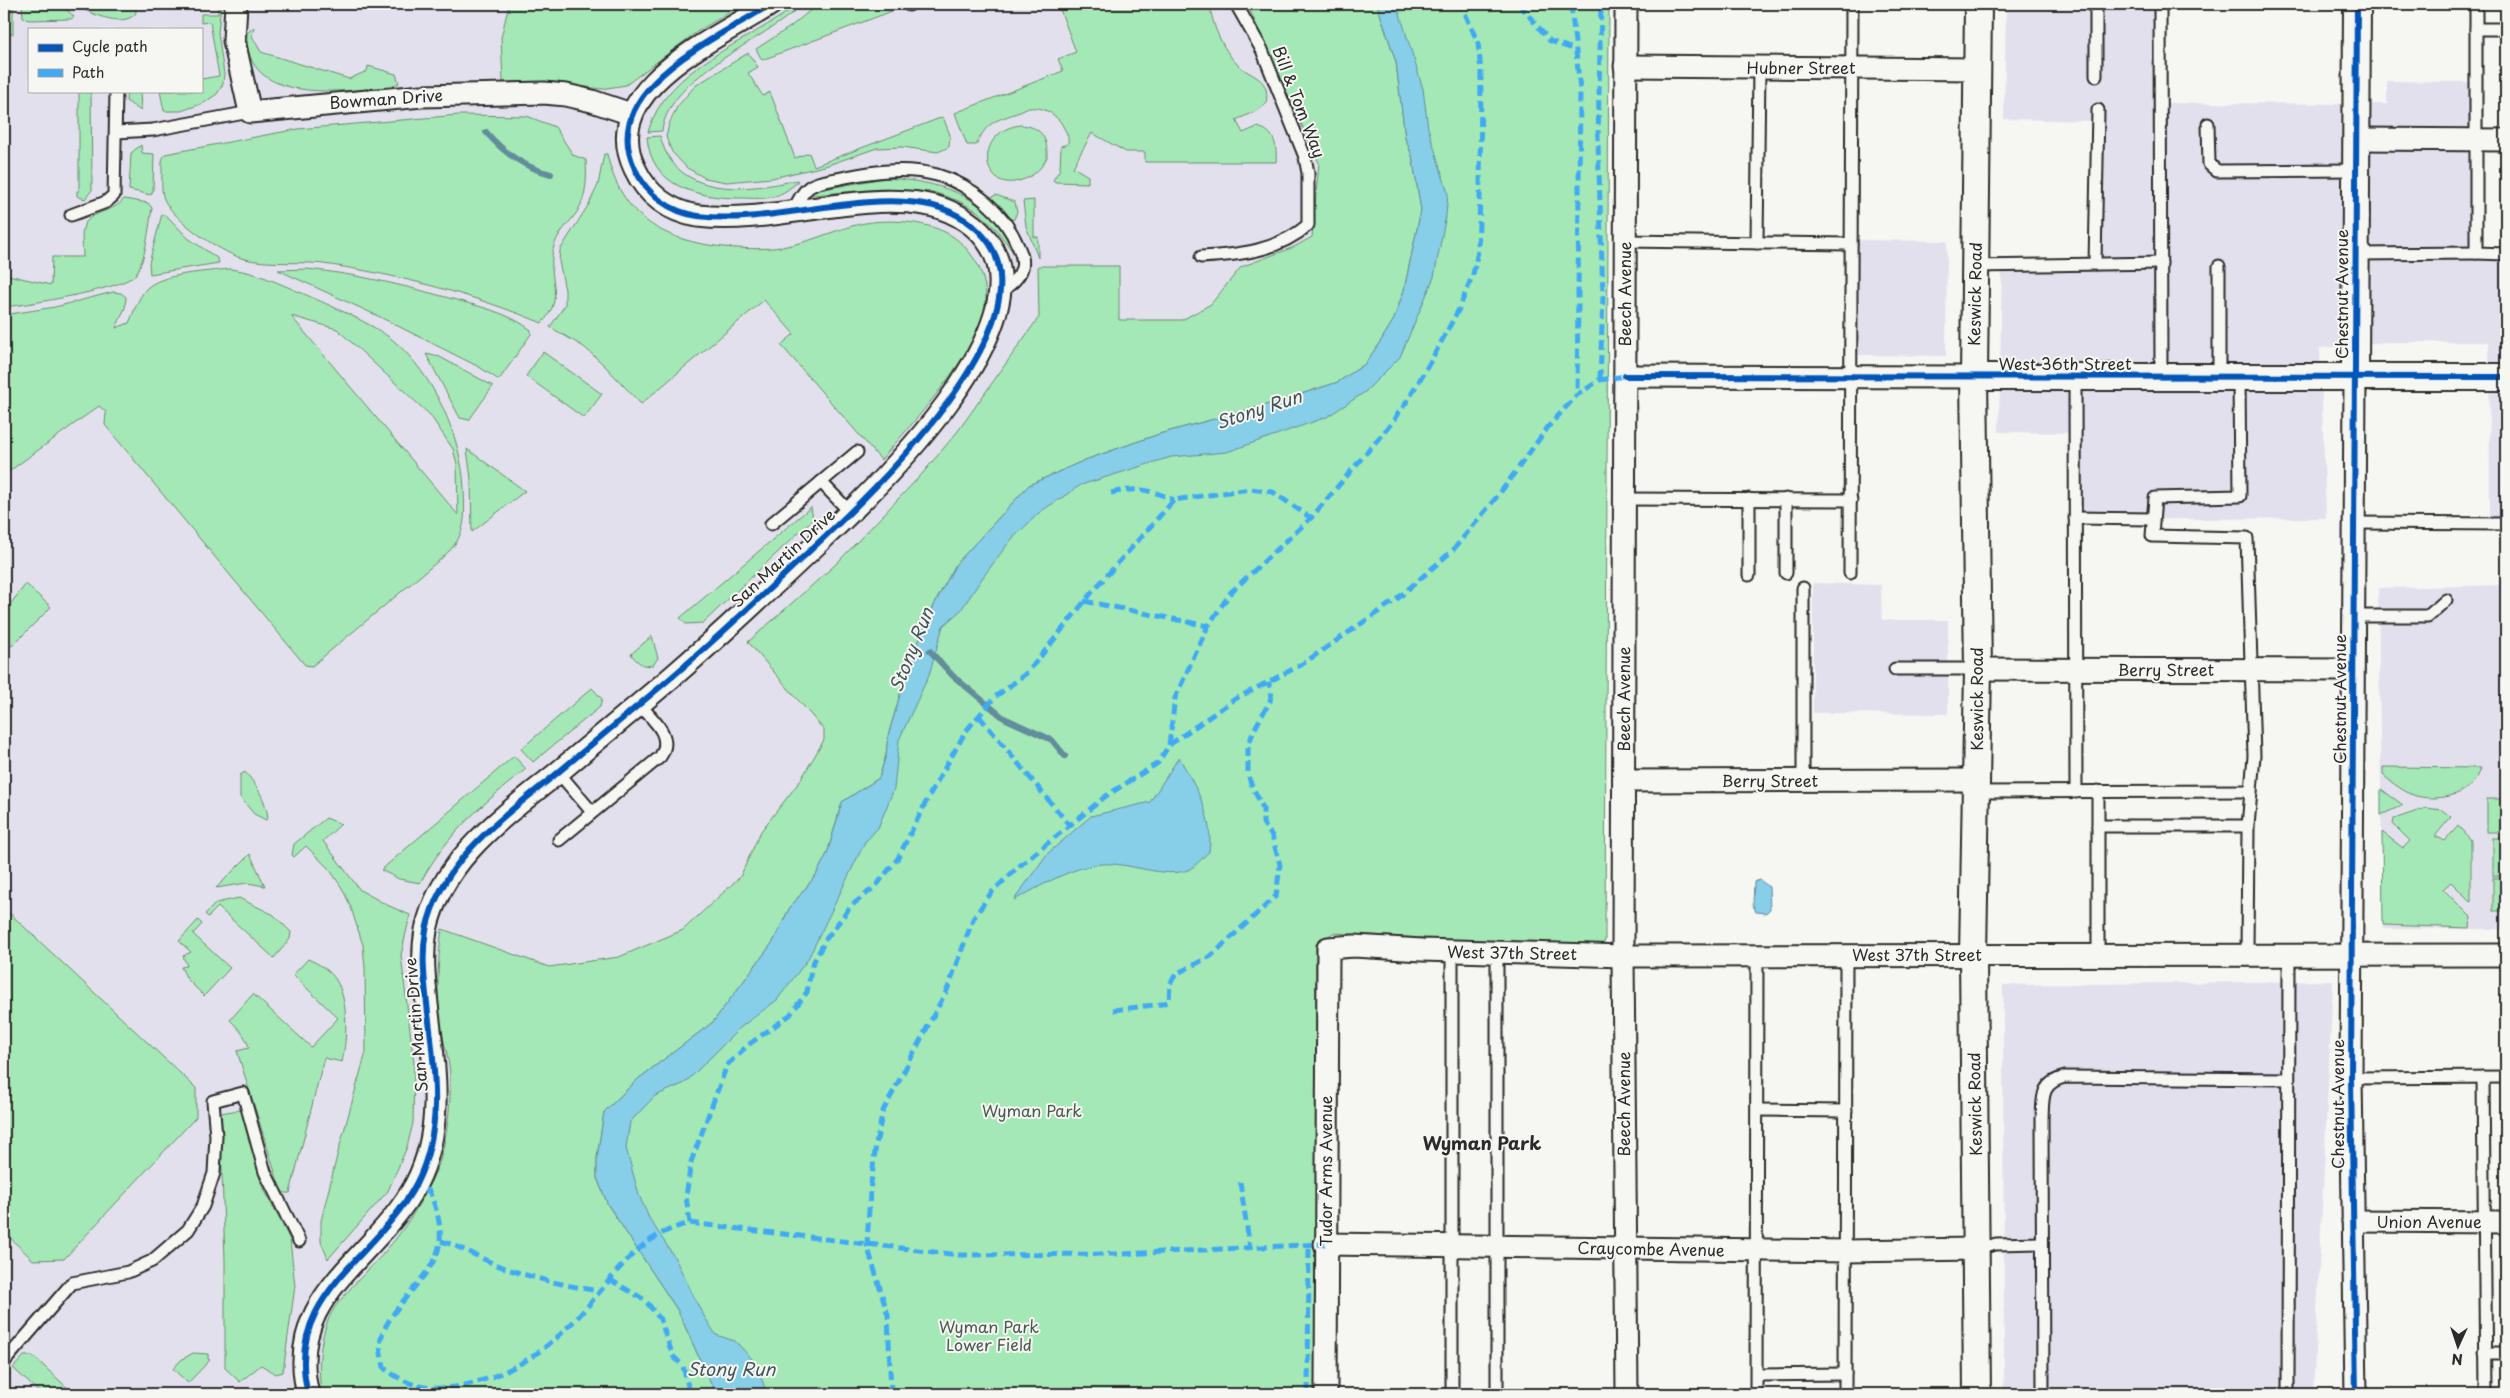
<svg xmlns="http://www.w3.org/2000/svg" width="2510" height="1398" viewBox="0 0 2510 1398" font-family="'Playpen Sans',sans-serif">
<rect width="100%" height="100%" fill="#f6f6f2"/>
<filter id="ink" filterUnits="userSpaceOnUse"><feTurbulence type="fractalNoise" baseFrequency=".02" numOctaves="2"/><feDisplacementMap in="SourceGraphic" scale="10" xChannelSelector="R" yChannelSelector="G"/><feConvolveMatrix kernelMatrix="1 2 1 2 8 2 1 2 1" color-interpolation-filters="sRGB"/></filter>
<g filter="url(#ink)">
<!-- built -->
<g fill="#e3e0ed" fill-rule="evenodd">
<path d="M 4,4 L 1387,4 L 1408,74 L 739,1394 L 20,1394 L 4,1379 ZM 29,29 L 201,29 L 201,91 L 29,91 Z"/>
<polygon points="2006,4 2162,4 2164,103 2387,104 2387,81 2474,82 2474,253 2506,253 2506,517 2490,517 2489,342 2387,342 2320,348 2326,518 2076,520 2076,433 1999,432 2002,260 2096,261 2098,121 2004,119"/>
<polygon points="1852,240 1947,241 1946,356 1850,355"/>
<polygon points="1813,583 1881,585 1882,620 1948,620 1948,714 1813,713"/>
<polygon points="2506,585 2506,929 2383,929 2378,588"/>
<polygon points="2333,981 2313,1394 2004,1394 2003,985"/>
</g>
<!-- green -->
<g fill="#a4e9b5" stroke="#688a70" fill-rule="evenodd">
<polygon points="4,4 13,4 13,34 8,34 8,9 4,9"/>
<path d="M 22,4 C 39,4 62,1 74,17 L 71,19 L 29,20 L 23,18 Z"/>
<path d="M 71,4 L 135,4 L 136,13 C 122,30 87,11 71,4 Z"/>
<polygon points="218,4 221,4 218,33 224,74 223,84 217,94 204,103 181,111 164,111 160,91 201,91 201,79 219,76 210,22 201,23 201,14 218,14"/>
<polygon points="509,4 744,4 698,31 626,85 601,89 550,82 503,82 501,38"/>
<path d="M 798,4 L 803,4 C 764,41 669,75 662,131 L 648,132 C 667,65 749,43 798,4 Z"/>
<polygon points="818,4 892,4 895,10 762,60 756,49 790,27"/>
<path d="M 1058,4 L 1210,4 C 1211,23 1223,50 1237,64 C 1251,78 1271,76 1266,104 L 1256,111 L 1236,120 L 1243,133 L 1257,127 C 1275,131 1277,145 1276,162 L 1145,162 L 1145,152 L 1126,152 L 1092,133 L 1073,167 L 1088,176 L 1088,183 L 1055,182 L 1053,180 L 1060,169 L 1061,146 L 1068,144 C 1069,136 1066,132 1063,126 C 1057,115 1043,106 1030,108 C 1027,108 1023,111 1020,112 C 997,120 987,121 976,145 L 967,145 L 955,113 L 1063,71 L 1058,59 L 1076,52 Z"/>
<path d="M 1247,4 L 1377,4 L 1396,62 L 1405,138 L 1412,155 L 1421,210 L 1404,290 L 1394,319 L 1382,339 L 1365,364 L 1338,382 L 1280,401 L 1159,434 L 1085,460 L 1029,485 L 956,564 L 936,601 L 909,664 L 888,736 L 886,755 L 879,778 L 842,802 L 827,854 L 816,875 L 789,909 L 773,942 L 713,1022 L 638,1079 L 604,1112 L 597,1158 L 597,1178 L 608,1205 L 678,1311 L 711,1384 L 720,1394 L 322,1394 C 316,1368 320,1325 338,1303 C 355,1281 377,1263 394,1241 C 410,1221 424,1197 435,1173 C 447,1149 453,1091 449,1065 C 446,1047 440,1030 439,1012 C 437,984 438,957 442,929 L 549,967 L 619,957 L 683,930 L 740,877 L 761,831 L 800,781 L 824,740 L 824,730 L 748,642 L 836,564 L 922,474 L 958,431 L 1039,317 L 1038,266 L 1119,266 L 1119,320 L 1182,320 L 1211,304 L 1241,267 L 1294,247 L 1312,237 L 1319,163 Z"/>
<polygon points="1387,4 1609,4 1605,941 1599,948 1333,933 1316,944 1315,1394 739,1394 622,1205 620,1117 720,1026 869,808 935,625 1056,485 1311,409 1384,357 1437,211"/>
<path d="M 254,27 L 252,36 L 261,52 L 349,79 L 367,71 L 368,66 L 396,74 L 399,83 L 390,87 C 343,91 243,106 247,33 Z"/>
<polygon points="748,53 758,67 748,73 763,96 770,92 795,158 809,153 814,166 943,117 950,135 949,147 938,152 902,147 877,148 825,166 772,178 726,182 705,178 687,168 672,152 666,137 669,124 677,107 695,86"/>
<polygon points="127,91 140,91 141,111 126,101"/>
<polygon points="79,92 91,93 92,190 85,199 77,196 77,191 79,191"/>
<path d="M 459,115 L 527,116 L 555,127 L 573,155 L 586,160 C 587,177 587,196 577,212 C 568,225 556,234 553,250 C 547,280 566,297 542,323 C 474,295 404,276 331,265 C 303,260 268,266 241,258 C 219,251 173,220 164,199 C 161,191 162,181 162,173 C 162,166 161,160 165,154 L 298,129 Z"/>
<path d="M 1020,125 C 1040,126 1048,137 1047,157 C 1042,168 1034,176 1022,180 C 980,195 973,131 1020,125 Z"/>
<path d="M 660,136 C 676,200 748,191 797,180 L 798,182 C 791,187 786,192 778,195 C 767,200 752,198 740,198 C 698,198 651,187 647,137 Z"/>
<polygon points="141,145 142,153 154,154 153,190 151,195 129,190 131,153"/>
<path d="M 604,154 L 607,154 C 621,217 663,241 724,247 C 746,249 771,250 792,245 C 819,239 845,225 872,222 C 902,219 943,223 964,246 C 978,261 985,276 986,297 C 988,343 910,425 881,460 L 781,345 L 794,334 L 764,300 L 641,404 L 604,365 L 584,347 L 550,327 L 565,305 L 565,290 L 559,261 L 560,250 L 589,204 L 598,185 Z"/>
<path d="M 884,178 C 938,181 992,195 1013,252 L 996,229 L 977,211 L 959,201 L 933,192 L 882,189 L 811,195 L 814,191 Z"/>
<polygon points="996,195 1015,202 1017,212 1014,219 1012,220 990,198"/>
<path d="M 124,199 L 148,203 L 152,208 C 149,226 146,259 136,274 C 126,289 25,305 4,307 L 4,274 L 51,285 L 52,257 L 83,257 C 83,248 81,238 83,229 C 86,211 114,213 124,199 Z"/>
<polygon points="1034,200 1034,237 1038,237 1038,258 1026,226 1023,201"/>
<polygon points="162,214 168,217 188,238 217,258 219,263 150,274 149,263"/>
<path d="M 229,269 C 255,271 280,284 304,294 C 329,305 374,324 394,341 C 434,375 462,438 464,489 C 465,519 467,536 443,557 L 312,666 L 305,665 L 105,425 L 106,412 L 99,406 L 4,475 L 4,315 L 55,307 L 113,292 L 121,293 L 126,297 L 125,308 L 116,328 L 129,323 C 134,312 138,298 146,289 C 161,273 207,272 229,269 ZM 291,316 L 337,329 L 430,415 L 453,449 L 457,464 L 458,515 Z"/>
<path d="M 307,269 C 356,274 402,285 449,298 C 477,306 508,312 531,330 L 531,334 L 499,380 L 479,367 L 378,316 L 278,270 Z"/>
<polygon points="543,352 602,394 584,418 526,376"/>
<polygon points="426,354 440,357 493,386 469,420 460,418"/>
<polygon points="467,449 525,491 472,532 471,479"/>
<polygon points="811,507 813,519 703,623 686,624 680,618"/>
<polygon points="26,584 51,607 12,646 4,640 4,612"/>
<path d="M 652,636 L 658,658 L 653,665 C 643,668 637,662 631,654 Z"/>
<polygon points="592,688 602,699 600,707 533,762 521,749"/>
<path d="M 514,756 L 526,769 C 482,805 448,832 420,883 L 399,879 L 381,870 Z"/>
<path d="M 2383,767 L 2481,768 C 2474,795 2440,802 2416,796 C 2404,792 2392,783 2383,775 Z"/>
<path d="M 245,772 C 257,785 265,799 268,817 L 266,820 L 254,814 L 240,797 L 240,775 Z"/>
<polygon points="2381,789 2403,805 2381,815"/>
<rect x="2487" y="799" width="19" height="33"/>
<polygon points="2426,808 2442,810 2451,817 2435,836 2445,841 2458,826 2471,840 2471,902 2451,882 2443,889 2471,917 2470,928 2383,925 2382,832 2403,848 2410,841 2393,824 2394,819"/>
<polygon points="326,818 341,824 323,841 360,890 387,905 410,915 401,955 414,1064 413,1123 407,1147 388,1191 328,1259 321,1242 321,1221 337,1156 366,1052 365,968 363,945 350,905 342,888 330,870 306,846 294,857 292,855 294,844"/>
<rect x="2493" y="838" width="13" height="38"/>
<polygon points="250,854 265,886 247,883 216,888"/>
<rect x="2493" y="878" width="13" height="33"/>
<polygon points="239,898 274,915 291,932 290,939 274,958 218,907 208,917 205,914 216,903"/>
<polygon points="4,908 196,1088 196,1117 64,1259 33,1260 4,1232"/>
<polygon points="198,920 202,924 193,934 230,968 204,996 187,979 181,967 187,966 183,956 191,952 179,941"/>
<path d="M 308,959 C 319,964 330,970 336,980 C 349,1001 347,1039 342,1062 L 324,1058 L 290,1193 L 284,1193 L 280,1188 L 237,1051 L 249,1048 C 246,1036 239,1029 230,1020 L 253,994 L 311,1047 L 338,1018 L 293,975 Z"/>
<polygon points="239,1110 242,1112 261,1183 290,1240 295,1286 283,1372 276,1374 261,1365 240,1382 225,1368 225,1261 220,1113"/>
<polygon points="193,1353 208,1354 208,1359 210,1360 188,1383 173,1369 181,1360"/>
<polygon points="24,1356 33,1356 74,1394 41,1394 13,1368"/>
</g>
<!-- water -->
<g fill="#87cee8" stroke="#628d9c">
<polygon points="1377,4 1397,4 1423,89 1428,128 1448,193 1446,215 1434,277 1400,357 1365,392 1327,417 1227,452 1171,457 1081,485 1040,512 1010,541 983,577 961,610 943,626 929,675 899,740 894,789 878,828 865,842 808,959 777,1000 741,1027 685,1083 655,1096 630,1122 626,1148 639,1195 649,1218 675,1258 701,1311 716,1335 735,1341 756,1363 767,1394 720,1394 711,1384 678,1311 608,1205 597,1178 597,1158 604,1112 638,1079 713,1022 773,942 789,909 816,875 827,854 842,802 879,778 886,755 888,736 909,664 936,601 956,564 1029,485 1085,460 1159,434 1280,401 1338,382 1365,364 1382,339 1394,319 1404,290 1421,210 1412,155 1405,138 1396,62"/>
<path d="M 1179,757 C 1196,788 1214,816 1209,852 C 1203,857 1195,867 1188,870 C 1164,879 1130,862 1102,864 C 1070,867 1042,886 1014,900 L 1047,854 L 1091,816 L 1150,802 Z"/>
<polygon points="1760,880 1769,887 1770,909 1766,913 1756,912 1753,905 1754,882"/>
</g>
<g fill="none" stroke-linecap="round" stroke-linejoin="round">
<!-- stream -->
<g stroke="#628d9c" stroke-width="6">
<path d="M 486,132 C 503,152 525,168 551,174"/>
<polyline points="930,651 953,676 1004,718 1052,740 1065,756"/>
</g>
<defs>
<g id="service">
<polyline points="909,4 909,5"/>
<polyline points="2160,4 2161,377"/>
<polyline points="2476,4 2476,253 2506,254"/>
<polyline points="2476,29 2506,29"/>
<polyline points="2096,76 2096,4"/>
<polyline points="2208,124 2209,164 2217,171 2356,170"/>
<polyline points="116,132 153,130 250,112"/>
<path d="M 793,212 C 806,180 814,184 846,177 C 876,171 907,167 937,175 C 972,185 1004,212 1018,246 C 1021,253 1024,260 1022,268 C 1019,279 1008,286 999,293"/>
<polyline points="71,215 106,202 114,195 116,91"/>
<polyline points="1625,241 1851,244"/>
<polyline points="1757,243 1759,67"/>
<polyline points="2356,254 2476,253"/>
<path d="M 1201,257 C 1239,255 1278,251 1308,225 L 1308,173 L 1305,157 L 1262,50 L 1236,4"/>
<polyline points="2095,264 2098,110"/>
<polyline points="1975,266 2161,263"/>
<polyline points="2219,266 2219,376"/>
<polyline points="2239,376 2240,496 2155,498 2152,536 2247,538 2254,756 2248,826 2247,955"/>
<polyline points="2075,378 2076,792"/>
<polyline points="821,482 851,513"/>
<polyline points="1624,499 1851,500"/>
<polyline points="2075,518 2152,519"/>
<polyline points="2354,523 2506,524"/>
<polyline points="771,524 857,452"/>
<polyline points="1786,573 1786,499"/>
<polyline points="1850,573 1852,4"/>
<polyline points="1749,575 1749,499"/>
<polyline points="2354,616 2428,616 2446,600"/>
<polyline points="1895,669 1978,669"/>
<polyline points="558,772 592,812"/>
<polyline points="1803,781 1803,588"/>
<polyline points="2098,791 2098,955"/>
<polyline points="1977,792 2251,791"/>
<polyline points="2098,826 2248,826"/>
<path d="M 559,840 L 660,757 C 675,736 652,719 639,704"/>
<polyline points="1452,951 1452,1394"/>
<polyline points="1497,953 1497,1394"/>
<polyline points="2483,1077 2486,1394"/>
<polyline points="2351,1078 2506,1077"/>
<polyline points="1758,1110 1846,1111"/>
<polyline points="1976,1249 1996,1244 2042,1243"/>
<polyline points="2485,1353 2506,1353"/>
<polyline points="4,1362 72,1283 128,1272 152,1261 188,1230 203,1206 214,1173 216,1136 213,1101 243,1093 265,1172 299,1241"/>
<polyline points="1757,1375 1845,1374"/>
<polyline points="1756,1394 1757,956"/>
<polyline points="1845,1394 1846,955"/>
<path d="M 2043,1394 L 2042,1120 C 2043,1098 2040,1083 2065,1077 L 2288,1079"/>
<polyline points="2288,1394 2289,955"/>
</g>
<g id="minor">
<polyline points="236,4 234,41 250,112 422,96 544,93 566,95 592,101 631,114"/>
<polyline points="1626,4 1623,956 1627,1394"/>
<polyline points="1625,66 1977,69"/>
<polyline points="2357,139 2506,140"/>
<polyline points="1625,376 1974,377"/>
<polyline points="2355,376 2351,1078 2356,1394"/>
<polyline points="1978,669 2353,670"/>
<polyline points="1624,781 1977,780"/>
<polyline points="2353,1221 2506,1222"/>
<polyline points="1325,1244 1846,1251 1976,1249"/>
<path d="M 308,1394 C 283,1294 376,1260 416,1184 C 444,1130 435,1071 428,1013 C 425,985 421,958 426,930 C 441,860 503,817 555,775 C 592,744 629,713 666,682 C 718,638 768,590 818,543 C 875,490 1051,322 986,239 C 971,220 948,208 924,204 C 853,192 770,225 698,216 C 670,212 647,195 635,169 C 596,88 719,38 771,4"/>
<polyline points="1326,1394 1328,948 1354,946 1422,950 1623,956 2506,955"/>
</g>
<g id="tertiary">
<polyline points="2355,376 2357,4"/>
<polyline points="1974,377 2506,377"/>
<polyline points="1977,1394 1973,955 1978,669 1974,377 1978,4"/>
</g>
</defs>
<!-- service casing -->
<use href="#service" stroke="#2b2b2b" stroke-width="15"/>
<!-- minor casing -->
<use href="#minor" stroke="#2b2b2b" stroke-width="25"/>
<!-- tertiary casing -->
<use href="#tertiary" stroke="#2b2b2b" stroke-width="30"/>
<!-- service -->
<use href="#service" stroke="#f6f6f2" stroke-width="11"/>
<!-- minor -->
<use href="#minor" stroke="#f6f6f2" stroke-width="21"/>
<!-- tertiary -->
<use href="#tertiary" stroke="#f6f6f2" stroke-width="26"/>
<!-- quiet -->
<g stroke="#3fa9f5" stroke-width="5" stroke-dasharray="10 5" stroke-linecap="butt">
<polyline points="1519,4 1550,41 1576,50"/>
<polyline points="1571,4 1580,90 1577,395"/>
<polyline points="1600,380 1603,297 1598,140 1601,4"/>
<path d="M 1111,493 C 1138,487 1149,489 1174,500"/>
<polyline points="1084,601 1208,626"/>
<polyline points="979,716 1070,826"/>
<polyline points="1169,745 1175,698 1208,626 1231,592 1311,518 1390,425 1408,400 1433,357 1459,309 1473,274 1478,251 1480,197 1481,71 1478,43 1461,4"/>
<polyline points="1113,1010 1162,1004 1169,1001 1170,984 1176,974 1211,956 1276,896 1280,865 1272,836 1263,823 1263,808 1251,784 1248,774 1248,746 1254,730 1270,701 1272,692 1268,682"/>
<polyline points="1240,1182 1250,1248"/>
<path d="M 425,1190 L 429,1191 C 457,1256 428,1266 394,1313 C 387,1323 381,1333 380,1345 C 380,1352 383,1361 384,1368 C 410,1388 433,1392 465,1385 C 510,1375 546,1351 577,1318 C 614,1279 633,1237 690,1223 L 960,1255 L 1121,1254 L 1325,1244"/>
<polyline points="690,1223 686,1197 691,1162 727,1065 748,1045 790,1015 807,992 812,965 826,939 851,906 876,886 898,858 930,794 966,731 995,697 1028,672 1093,591 1174,500 1250,489 1273,492 1311,518"/>
<path d="M 441,1241 C 461,1247 478,1257 497,1265 C 530,1278 564,1285 598,1291"/>
<polyline points="609,1279 645,1300 660,1319 673,1356 683,1366 690,1394"/>
<polyline points="891,1394 888,1315 867,1245 870,1191 876,1144 883,1111 948,988 973,919 991,893 1017,868 1106,796 1158,763 1169,745 1235,699 1301,665 1397,599 1453,550 1500,493 1548,427 1577,395 1600,380 1625,376"/>
<polyline points="1308,1394 1309,1245"/>
</g>
<defs>
<g id="cycleway">
<polyline points="1625,376 2506,377"/>
<path d="M 308,1394 C 283,1294 376,1260 416,1184 C 444,1130 435,1071 428,1013 C 425,985 421,958 426,930 C 441,860 503,817 555,775 C 592,744 629,713 666,682 C 718,638 768,590 818,543 C 875,490 1051,322 986,239 C 971,220 948,208 924,204 C 853,192 770,225 698,216 C 670,212 647,195 635,169 C 596,88 719,38 771,4"/>
<polyline points="2356,1394 2351,1078 2357,4"/>
</g>
</defs>
<!-- cycleway casing -->
<use href="#cycleway" stroke="#f6f6f2" stroke-width="9"/>
<!-- cycleway -->
<use href="#cycleway" stroke="#0057b8" stroke-width="6"/>
</g>
</g>
<g text-anchor="middle" stroke-width="4" stroke-linejoin="round" paint-order="stroke">
<!-- street labels -->
<g font-size="16" fill="#2b2b2b" stroke="#f6f6f2">
<text x="1801" y="74">Hubner Street</text>
<text transform="translate(386 99) rotate(-4)" y="6">Bowman Drive</text>
<text transform="translate(1299 102) rotate(69)" y="6">Bill &amp; Tom Way</text>
<text transform="translate(1625 294) rotate(-90)" y="6">Beech Avenue</text>
<text transform="translate(1975 294) rotate(-89)" y="6">Keswick Road</text>
<text transform="translate(2342 294) rotate(-90)" y="6">Chestnut Avenue</text>
<text x="2065" y="370">West 36th Street</text>
<text transform="translate(783 558) rotate(-43)" y="6">San Martin Drive</text>
<text x="2166" y="676">Berry Street</text>
<text transform="translate(1624 699) rotate(-90)" y="6">Beech Avenue</text>
<text transform="translate(1977 699) rotate(-90)" y="6">Keswick Road</text>
<text transform="translate(2340 699) rotate(-90)" y="6">Chestnut Avenue</text>
<text x="1770" y="787">Berry Street</text>
<text transform="translate(1512 953) rotate(1)" y="6">West 37th Street</text>
<text x="1917" y="961">West 37th Street</text>
<text transform="translate(416 1025) rotate(-95)" y="6">San Martin Drive</text>
<text transform="translate(1624 1104) rotate(-90)" y="6">Beech Avenue</text>
<text transform="translate(1975 1104) rotate(-91)" y="6">Keswick Road</text>
<text transform="translate(2338 1104) rotate(-90)" y="6">Chestnut Avenue</text>
<text transform="translate(1326 1171) rotate(-90)" y="6">Tudor Arms Avenue</text>
<text x="2429" y="1228">Union Avenue</text>
<text transform="translate(1651 1249) rotate(1)" y="6">Craycombe Avenue</text>
</g>
<!-- park labels -->
<g font-size="16" fill="#495a4e" stroke="#f6f6f2">
<text x="1032" y="1117">Wyman Park</text>
<text x="989" y="1333">Wyman Park<tspan x="989" dy="18">Lower Field</tspan></text>
</g>
<!-- water labels -->
<g font-size="18" font-style="italic" fill="#42545a" stroke="#f6f6f2">
<text transform="translate(1259 410) rotate(-18)" y="6">Stony Run</text>
<text transform="translate(912 650) rotate(-68)" y="6">Stony Run</text>
<text x="731" y="1376">Stony Run</text>
</g>
<!-- neighbourhood labels -->
<g font-size="18" font-weight="bold" fill="#2b2b2b" stroke="#f6f6f2">
<text x="1482" y="1150">Wyman Park</text>
</g>
</g>
<!-- margin -->
<rect width="2510" height="1398" fill="none" stroke="#f6f6f2" stroke-width="20"/>
<rect x="10" y="10" width="2490" height="1378" fill="none" stroke="#2b2b2b" stroke-width="2" filter="url(#ink)"/>
<!-- legend -->
<rect x="28" y="28" width="175" height="65" fill="#f6f6f2" stroke="#a5a5a2"/>
<rect x="38" y="44" width="25" height="8" fill="#0057b8" stroke="#a5a5a2"/>
<text x="72" y="52" font-size="15" fill="#2b2b2b">Cycle path</text>
<rect x="38" y="69" width="25" height="8" fill="#3fa9f5" stroke="#a5a5a2"/>
<text x="72" y="78" font-size="15" fill="#2b2b2b">Path</text>
<!-- north arrow -->
<g transform="translate(2458 1346) rotate(183)" stroke="#f6f6f2" stroke-width="4" paint-order="stroke">
<path d="M0-4L9 19L0 12L-9 19Z" fill="#2b2b2b"/>
<text y="-8" font-size="14" font-weight="bold" text-anchor="middle" fill="#2b2b2b">N</text>
</g>
</svg>
